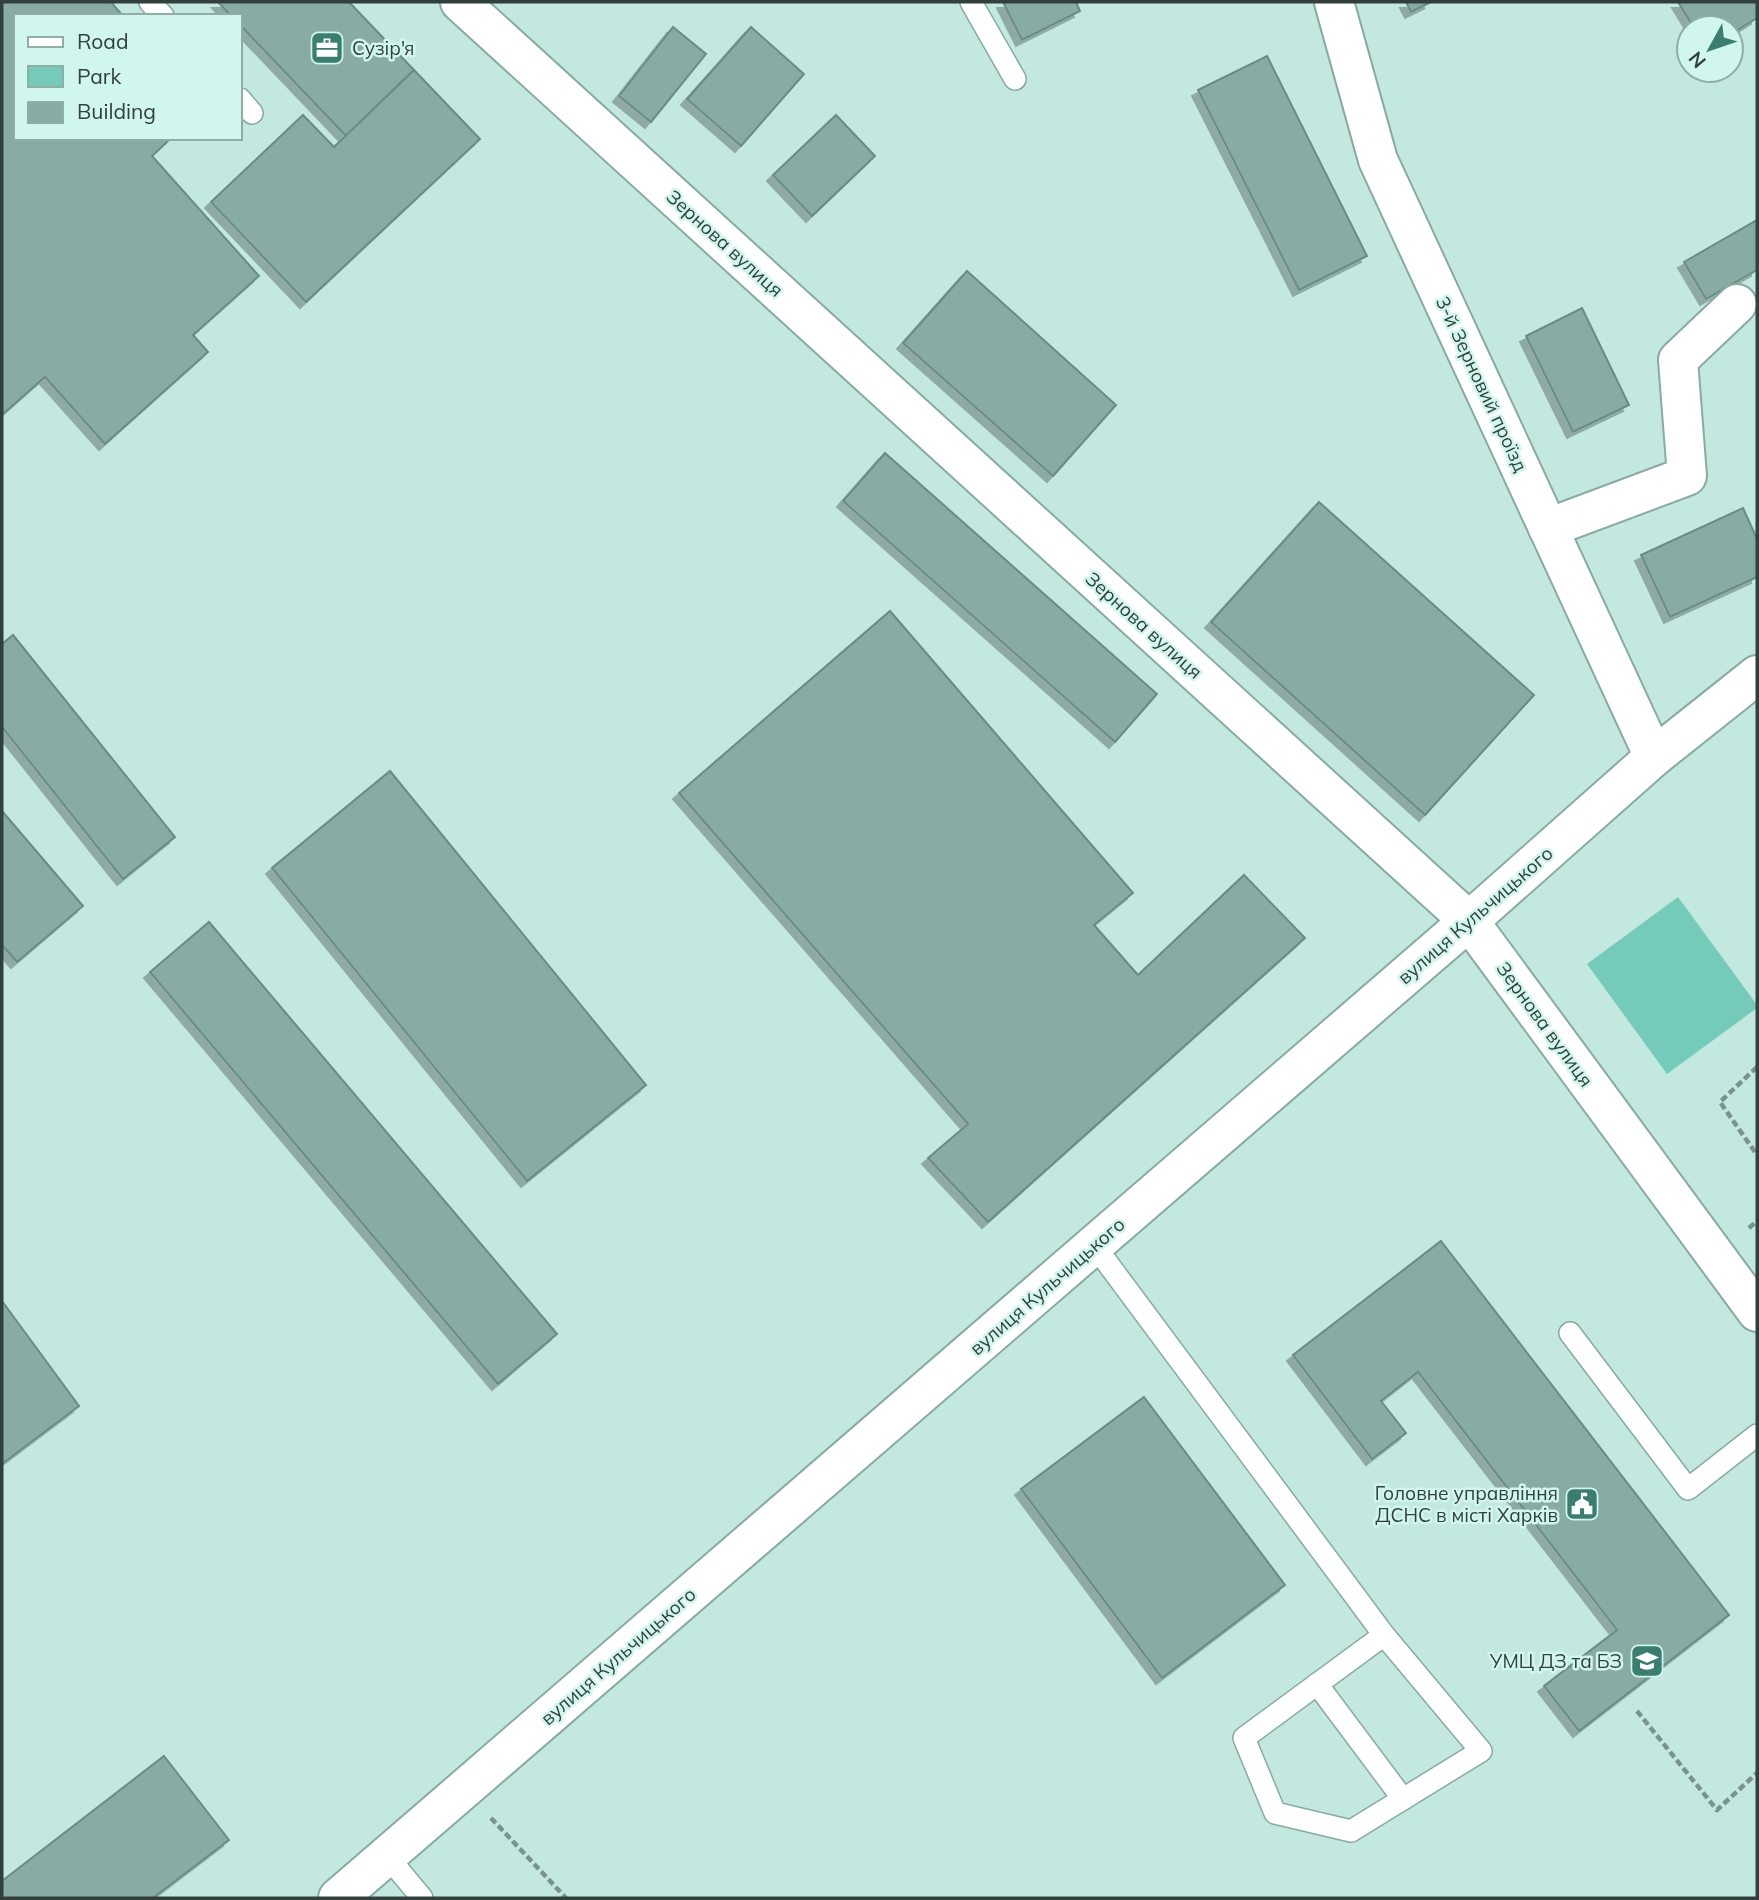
<svg xmlns="http://www.w3.org/2000/svg" width="1759" height="1900" viewBox="0 0 1759 1900" font-family="Mulish,sans-serif">
<defs>
<filter id="shadow"><feDropShadow dx="-6" dy="6" stdDeviation="0" flood-color="#0004"/></filter>
</defs>
<rect width="100%" height="100%" fill="#c3e8e0"/>
<!-- green -->
<polygon fill="#75cbba" points="1678,897 1757,1005 1757,1008 1667,1074 1587,964"/>
<!-- building -->
<g fill="#88aba4" stroke="#698c84" stroke-width="2" filter="url(#shadow)">
<polygon points="2,2 111,2 123,16 16,16 16,138 171,138 152,156 259,276 193,335 208,352 105,444 45,377 2,415"/>
<polygon points="218,2 349,2 414,70 346,136 240,25 240,16 231,16"/>
<polygon points="1003,2 1076,2 1080,11 1022,40"/>
<polygon points="1406,2 1431,2 1411,12"/>
<polygon points="1678,2 1757,2 1757,18 1731,34 1731,28 1694,28"/>
<polygon points="673,27 706,54 651,122 619,96"/>
<polygon points="751,27 804,74 741,146 687,99"/>
<polygon points="1267,56 1367,256 1299,290 1198,90"/>
<polygon points="414,70 480,139 306,302 211,202 303,115 334,147"/>
<polygon points="836,115 875,156 812,216 773,175"/>
<polygon points="1757,220 1757,270 1706,299 1684,262"/>
<polygon points="967,271 1116,405 1053,476 903,343"/>
<polygon points="1582,308 1629,405 1573,432 1526,336"/>
<polygon points="885,453 1157,694 1115,742 843,501"/>
<polygon points="1319,502 1534,695 1425,815 1211,622"/>
<polygon points="1743,508 1757,539 1757,577 1670,617 1641,555"/>
<polygon points="890,611 1133,893 1094,925 1138,975 1244,875 1305,938 988,1222 928,1158 968,1124 679,793"/>
<polygon points="13,635 175,837 123,879 2,727 2,644"/>
<polygon points="390,771 646,1085 527,1181 272,868"/>
<polygon points="2,811 83,906 17,962 2,945"/>
<polygon points="209,922 557,1334 498,1384 150,972"/>
<polygon points="1441,1241 1729,1615 1579,1731 1544,1686 1617,1630 1418,1372 1381,1401 1406,1433 1372,1459 1293,1355"/>
<polygon points="2,1301 79,1406 2,1464"/>
<polygon points="1144,1397 1285,1585 1162,1678 1021,1489"/>
<polygon points="164,1756 229,1840 153,1898 2,1898 2,1881"/>
</g>
<g fill="none" stroke-linecap="round" stroke-linejoin="round">
<defs>
<g id="lane">
<polyline points="150,2 163,16"/>
<polyline points="971,2 1015,79"/>
<polyline points="240,99 252,113"/>
<polyline points="1094,1245 1384,1635 1244,1738 1275,1813 1351,1831 1481,1751 1384,1635"/>
<polyline points="1570,1333 1688,1489 1757,1435"/>
<polyline points="1317,1684 1403,1799"/>
<polyline points="387,1856 422,1898"/>
</g>
<g id="street">
<polyline points="1334,2 1378,160 1654,757"/>
<polyline points="1548,528 1687,476 1678,360 1737,304"/>
</g>
<g id="secondary">
<polyline points="460,2 1469,921 1757,1312"/>
<polyline points="338,1898 1469,921 1654,757 1757,675"/>
</g>
</defs>
<!-- lane casing -->
<use href="#lane" stroke="#87aba3" stroke-width="24"/>
<!-- street casing -->
<use href="#street" stroke="#87aba3" stroke-width="42"/>
<!-- secondary casing -->
<use href="#secondary" stroke="#87aba3" stroke-width="42"/>
<!-- path -->
<g stroke="#79938d" stroke-width="4.5" stroke-dasharray="7 3.5" stroke-linecap="butt">
<polyline points="1757,1067 1720,1102 1757,1155"/>
<polyline points="1749,1228 1757,1221"/>
<polyline points="1637,1711 1717,1810 1757,1773"/>
<polyline points="491,1818 566,1898"/>
</g>
<!-- lane -->
<use href="#lane" stroke="#fff" stroke-width="21"/>
<!-- street -->
<use href="#street" stroke="#fff" stroke-width="38"/>
<!-- secondary -->
<use href="#secondary" stroke="#fff" stroke-width="38"/>
</g>
<!-- icons -->
<defs>
<symbol id="office-square" viewBox="-11 -11 22 22"><rect x="-9" y="-9" width="18" height="18" rx="4" fill="#3a7e72" stroke="#d0f6ed"/><path d="M-6-3h4V-5.5h4V-3h4V5H-6ZM-1-4.5V-3h2v-1.5ZM-6 0V1H6V0Z" fill="#fff"/></symbol>
<symbol id="civic-square" viewBox="-11 -11 22 22"><rect x="-9" y="-9" width="18" height="18" rx="4" fill="#3a7e72" stroke="#d0f6ed"/><path d="M-.6-6.5H3V-4.5H.6V-3L4-1V1h2V6H-6V1h2V-1L-.6-3ZM-1.2 2.5V6h2.4V2.5Z" fill="#fff"/></symbol>
<symbol id="university-square" viewBox="-11 -11 22 22"><rect x="-9" y="-9" width="18" height="18" rx="4" fill="#3a7e72" stroke="#d0f6ed"/><path d="M0-5L7-2L0 1L-7-2ZM-4 1L0 2.5L4 1V4Q0 6-4 4Z" fill="#fff"/></symbol>
</defs>
<g fill-rule="evenodd">
<use href="#office-square" x="308" y="29" width="38" height="38"/>
<use href="#civic-square" x="1563" y="1485" width="38" height="38"/>
<use href="#university-square" x="1628" y="1642" width="38" height="38"/>
</g>
<g text-anchor="middle" stroke-width="5" stroke-linejoin="round" paint-order="stroke">
<!-- poi labels -->
<g font-size="19" fill="#31403c" stroke="#d0f6ed" text-anchor="end">
<text x="352" y="55" text-anchor="start">Сузір'я</text>
<text x="1558" y="1500">Головне управління<tspan x="1558" dy="22">ДСНС в місті Харків</tspan></text>
<text x="1622" y="1668">УМЦ ДЗ та БЗ</text>
</g>
<!-- street labels -->
<g font-size="19" fill="#31403c" stroke="#d0f6ed">
<text transform="translate(725 243) rotate(42)" y="7">Зернова вулиця</text>
<text transform="translate(1482 384) rotate(65)" y="7">3-й Зерновий проїзд</text>
<text transform="translate(1144 625) rotate(42)" y="7">Зернова вулиця</text>
<text transform="translate(1475 915) rotate(-41)" y="7">вулиця Кульчицького</text>
<text transform="translate(1545 1024) rotate(54)" y="7">Зернова вулиця</text>
<text transform="translate(1047 1286) rotate(-41)" y="7">вулиця Кульчицького</text>
<text transform="translate(618 1656) rotate(-41)" y="7">вулиця Кульчицького</text>
</g>
</g>
<!-- border -->
<rect width="1759" height="1900" fill="none" stroke="#31403c" stroke-width="7"/>
<!-- legend -->
<rect x="14" y="14" width="228" height="126" fill="#d0f6ed" stroke="#90ada6" stroke-width="2"/>
<rect x="28" y="37" width="35" height="10" fill="#ffffff" stroke="#90ada6" stroke-width="2"/>
<text x="77" y="49" font-size="21" fill="#31403c">Road</text>
<rect x="28" y="66" width="35" height="21" fill="#75cbba" stroke="#90ada6" stroke-width="2"/>
<text x="77" y="84" font-size="21" fill="#31403c">Park</text>
<rect x="28" y="102" width="35" height="21" fill="#88aba4" stroke="#90ada6" stroke-width="2"/>
<text x="77" y="119" font-size="21" fill="#31403c">Building</text>
<!-- north arrow -->
<g transform="translate(1710 49) rotate(230)"><circle r="33" fill="#d0f6ed" stroke="#90ada6" stroke-width="2"/>
<path d="M0-5L12 26L0 18L-12 26Z" fill="#3a7e72"/>
<text y="-10" font-size="19" font-weight="bold" text-anchor="middle" fill="#31403c">N</text>
</g>
</svg>
